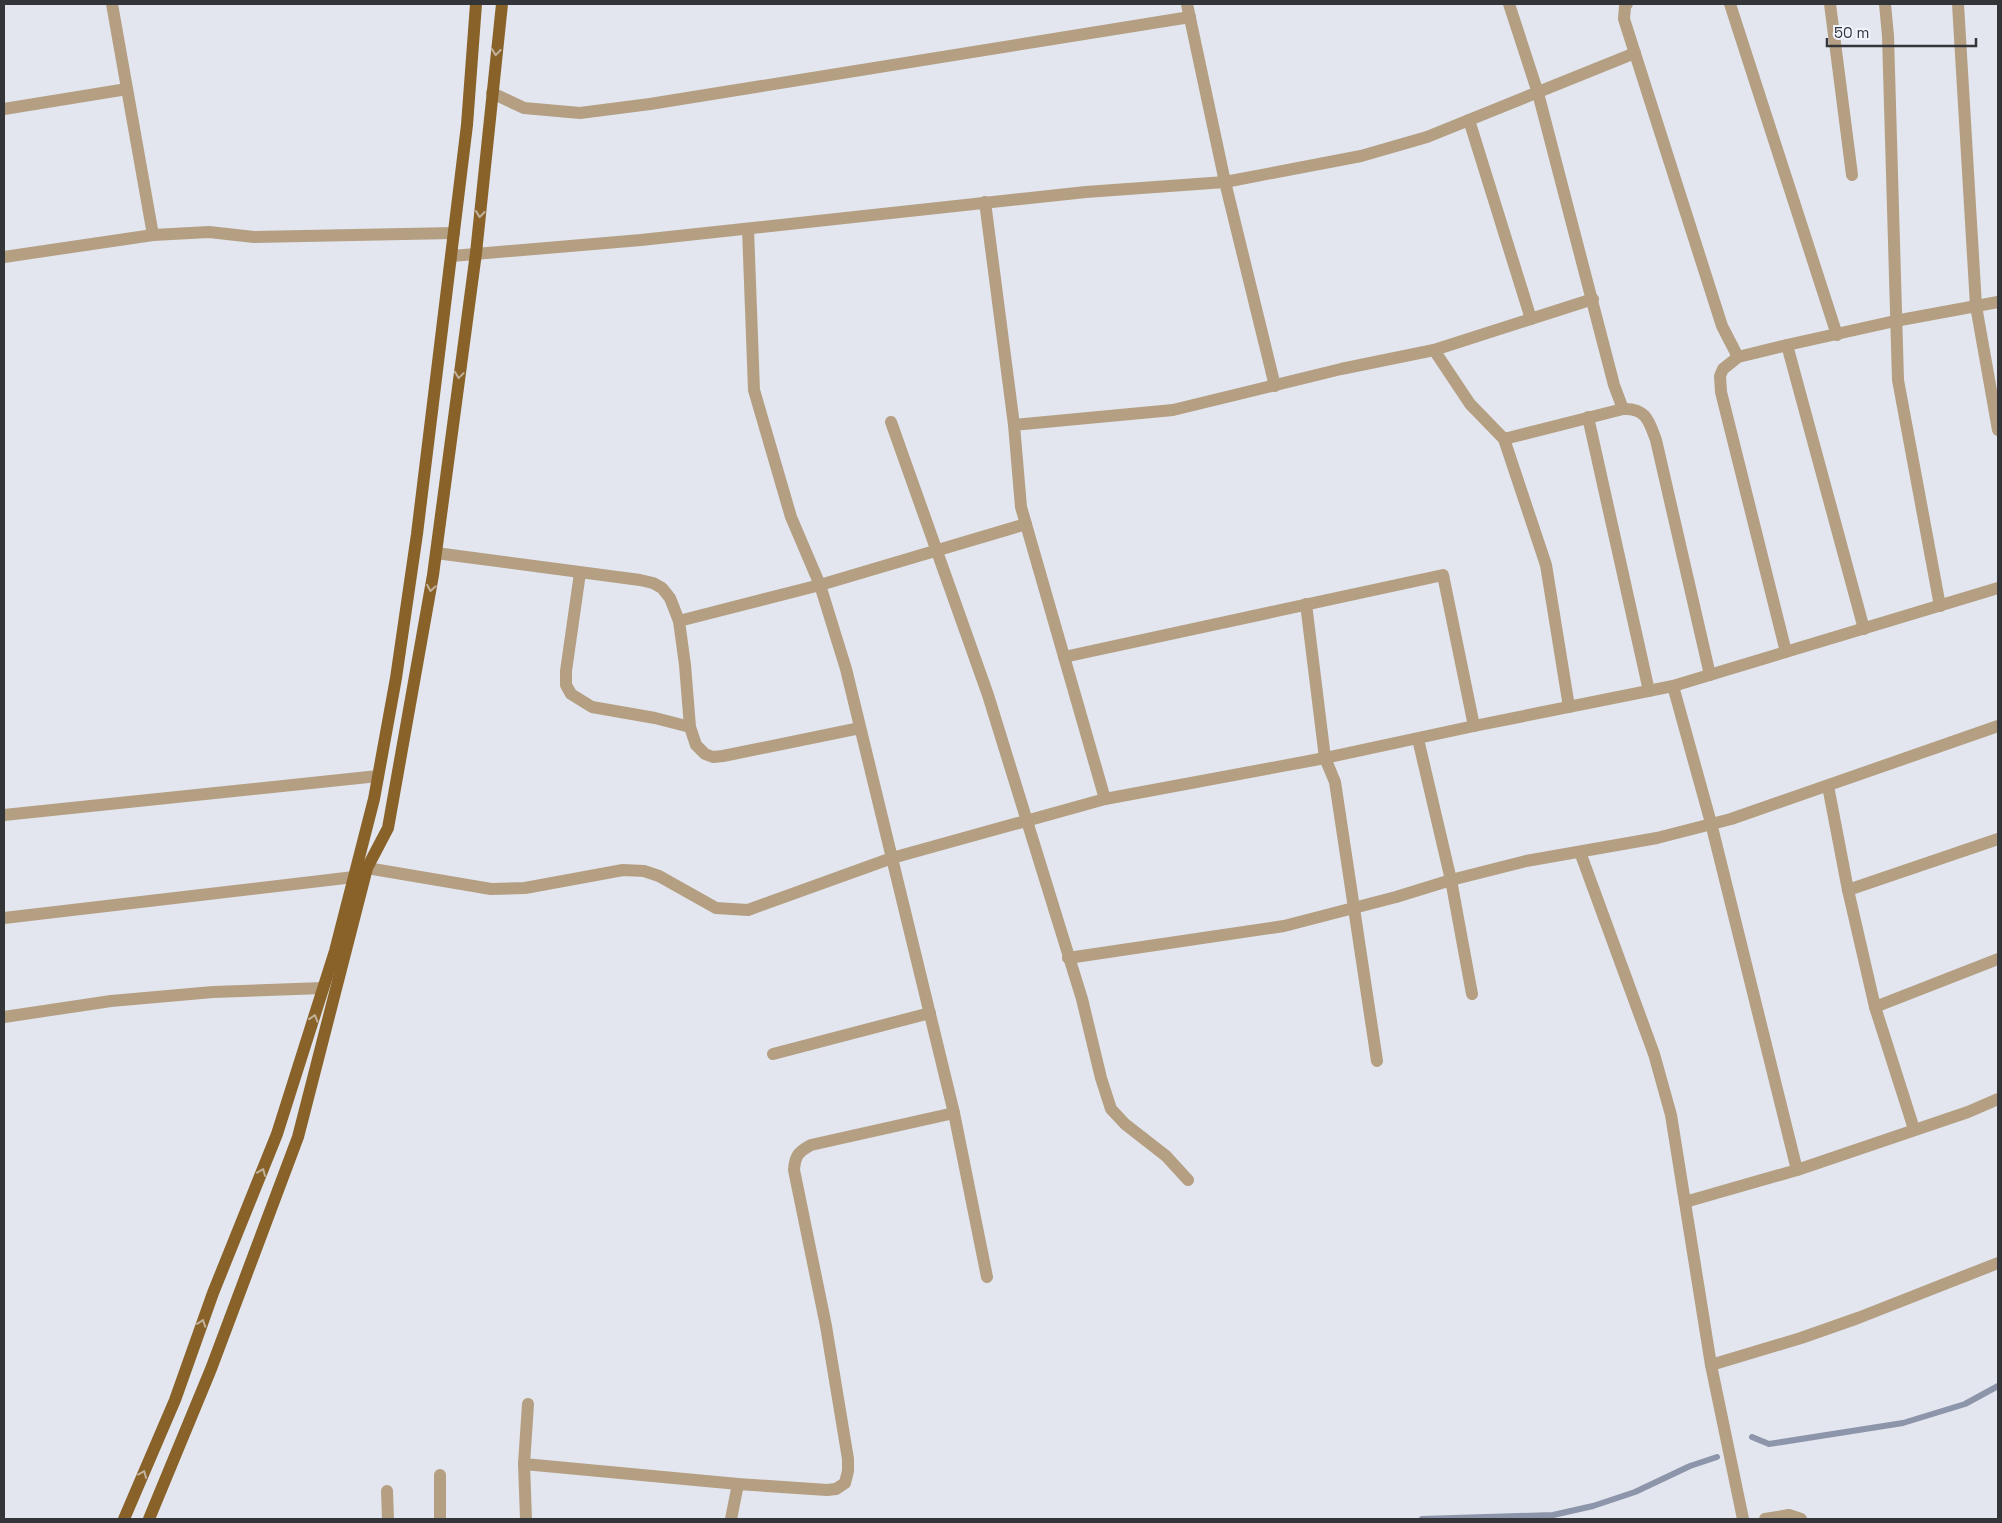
<svg xmlns="http://www.w3.org/2000/svg" width="2002" height="1523" viewBox="0 0 2002 1523" font-family="'Space Grotesk',sans-serif">
<rect width="100%" height="100%" fill="#e3e6ee"/>
<g fill="none" stroke-linecap="round" stroke-linejoin="round">
<!-- stream -->
<g stroke="#8c95aa" stroke-width="6">
<polyline points="1752,1437 1769,1444 1903,1423 1965,1404 1998,1386"/>
<polyline points="1422,1519 1553,1515 1593,1506 1635,1492 1690,1466 1717,1457"/>
</g>
<!-- minor -->
<g stroke="#b49f83" stroke-width="12">
<polyline points="112,4 153,235"/>
<polyline points="1187,4 1225,182 1275,386"/>
<polyline points="1509,4 1538,93 1614,385 1623,409"/>
<polyline points="1627,4 1625,6 1624,19 1722,326 1738,357"/>
<polyline points="1730,4 1837,335"/>
<polyline points="1830,4 1852,175"/>
<polyline points="1885,4 1888,36 1898,380 1940,606"/>
<polyline points="1958,4 1976,306 1998,430"/>
<polyline points="492,93 524,108 580,113 650,104 1190,17"/>
<polyline points="4,109 127,89"/>
<polyline points="1469,120 1531,319"/>
<polyline points="985,202 1014,425"/>
<polyline points="748,229 754,390 791,517 820,585 846,669 954,1113 987,1277"/>
<polyline points="452,256 641,240 1086,192 1225,182 1361,156 1427,137 1635,53"/>
<polyline points="4,257 153,235 209,232 254,237 454,233"/>
<polyline points="1787,345 1864,629"/>
<polyline points="1434,350 1470,404 1504,439 1546,565 1569,707"/>
<polyline points="1588,417 1649,691"/>
<polyline points="891,422 988,695 1082,999 1101,1078 1111,1109 1125,1124 1166,1156 1188,1180"/>
<path d="M 1504,439 L 1623,409 C 1646,408 1649,421 1656,440 L 1710,675"/>
<polyline points="436,553 640,580 653,583 662,588 670,598 679,621 685,665 690,727 696,745 705,754 713,757 723,756 860,728"/>
<polyline points="580,573 566,671 566,685 571,694 592,707 655,718 690,727"/>
<polyline points="1306,604 1325,758 1335,782 1377,1061"/>
<polyline points="679,621 820,585 1026,524"/>
<polyline points="1786,652 1721,392 1720,376 1723,369 1738,357 1787,345 1895,321 1998,302"/>
<polyline points="1064,657 1443,575 1474,726"/>
<polyline points="1673,686 1711,823 1797,1170"/>
<polyline points="1418,739 1451,880 1472,994"/>
<polyline points="1828,786 1848,890 1875,1007 1914,1129"/>
<polyline points="1105,799 1021,507 1014,425 1173,410 1341,369 1434,350 1593,299"/>
<polyline points="4,815 378,776"/>
<polyline points="1580,852 1654,1054 1671,1115 1711,1365 1743,1519"/>
<polyline points="367,868 491,889 525,888 623,870 644,871 659,876 716,908 748,910 892,858 1105,799 1325,758 1474,726 1673,686 1998,588"/>
<polyline points="1848,890 1998,839"/>
<polyline points="4,918 354,877"/>
<polyline points="1068,958 1284,926 1396,897 1451,880 1526,861 1657,838 1731,819 1998,726"/>
<polyline points="1875,1007 1998,959"/>
<polyline points="4,1017 111,1001 213,992 323,988"/>
<polyline points="773,1054 930,1013"/>
<polyline points="1685,1202 1797,1170 1968,1112 1998,1099"/>
<polyline points="1711,1365 1801,1338 1858,1318 1998,1263"/>
<path d="M 524,1464 L 738,1484 L 827,1490 L 836,1489 L 845,1483 L 848,1471 L 848,1459 L 826,1326 L 794,1170 C 795,1156 798,1152 811,1145 L 954,1113"/>
<polyline points="440,1475 440,1519"/>
<polyline points="387,1491 388,1519"/>
<polyline points="526,1519 524,1464 528,1404"/>
<polyline points="731,1519 738,1484"/>
<polyline points="1765,1519 1789,1515 1801,1519"/>
</g>
<!-- major -->
<g stroke="#886229" stroke-width="12">
<polyline points="124,1519 175,1400 213,1293 277,1134 335,951 374,799 396,678 417,534 467,125 476,4"/>
<polyline points="149,1519 211,1369 298,1137 367,868 388,828 433,575 476,253 502,4"/>
</g>
</g>
<!-- one-way arrows -->
<defs><path id="oneway-chevron" d="M-2-3.5L2.5 0L-2 3.5" fill="none" stroke-width="1.6" stroke-linecap="round" stroke-linejoin="round" transform="scale(1.25)"/></defs>
<g stroke="#c1b29d">
<use href="#oneway-chevron" transform="translate(496 52) rotate(96)"/>
<use href="#oneway-chevron" transform="translate(480 214) rotate(96)"/>
<use href="#oneway-chevron" transform="translate(459 375) rotate(98)"/>
<use href="#oneway-chevron" transform="translate(431 588) rotate(100)"/>
<use href="#oneway-chevron" transform="translate(314 1018) rotate(-73)"/>
<use href="#oneway-chevron" transform="translate(262 1172) rotate(-68)"/>
<use href="#oneway-chevron" transform="translate(202 1323) rotate(-70)"/>
<use href="#oneway-chevron" transform="translate(143 1474) rotate(-67)"/>
</g>
<!-- border -->
<rect width="2002" height="1523" fill="none" stroke="#343538" stroke-width="10"/>
<!-- scale -->
<path d="M1827 38v8h149v-8" fill="none" stroke="#343538" stroke-width="2.5"/>
<text x="1834" y="38" font-size="15" fill="#343538" stroke="#f0f4fc" stroke-width="4" paint-order="stroke">50 m</text>
</svg>
